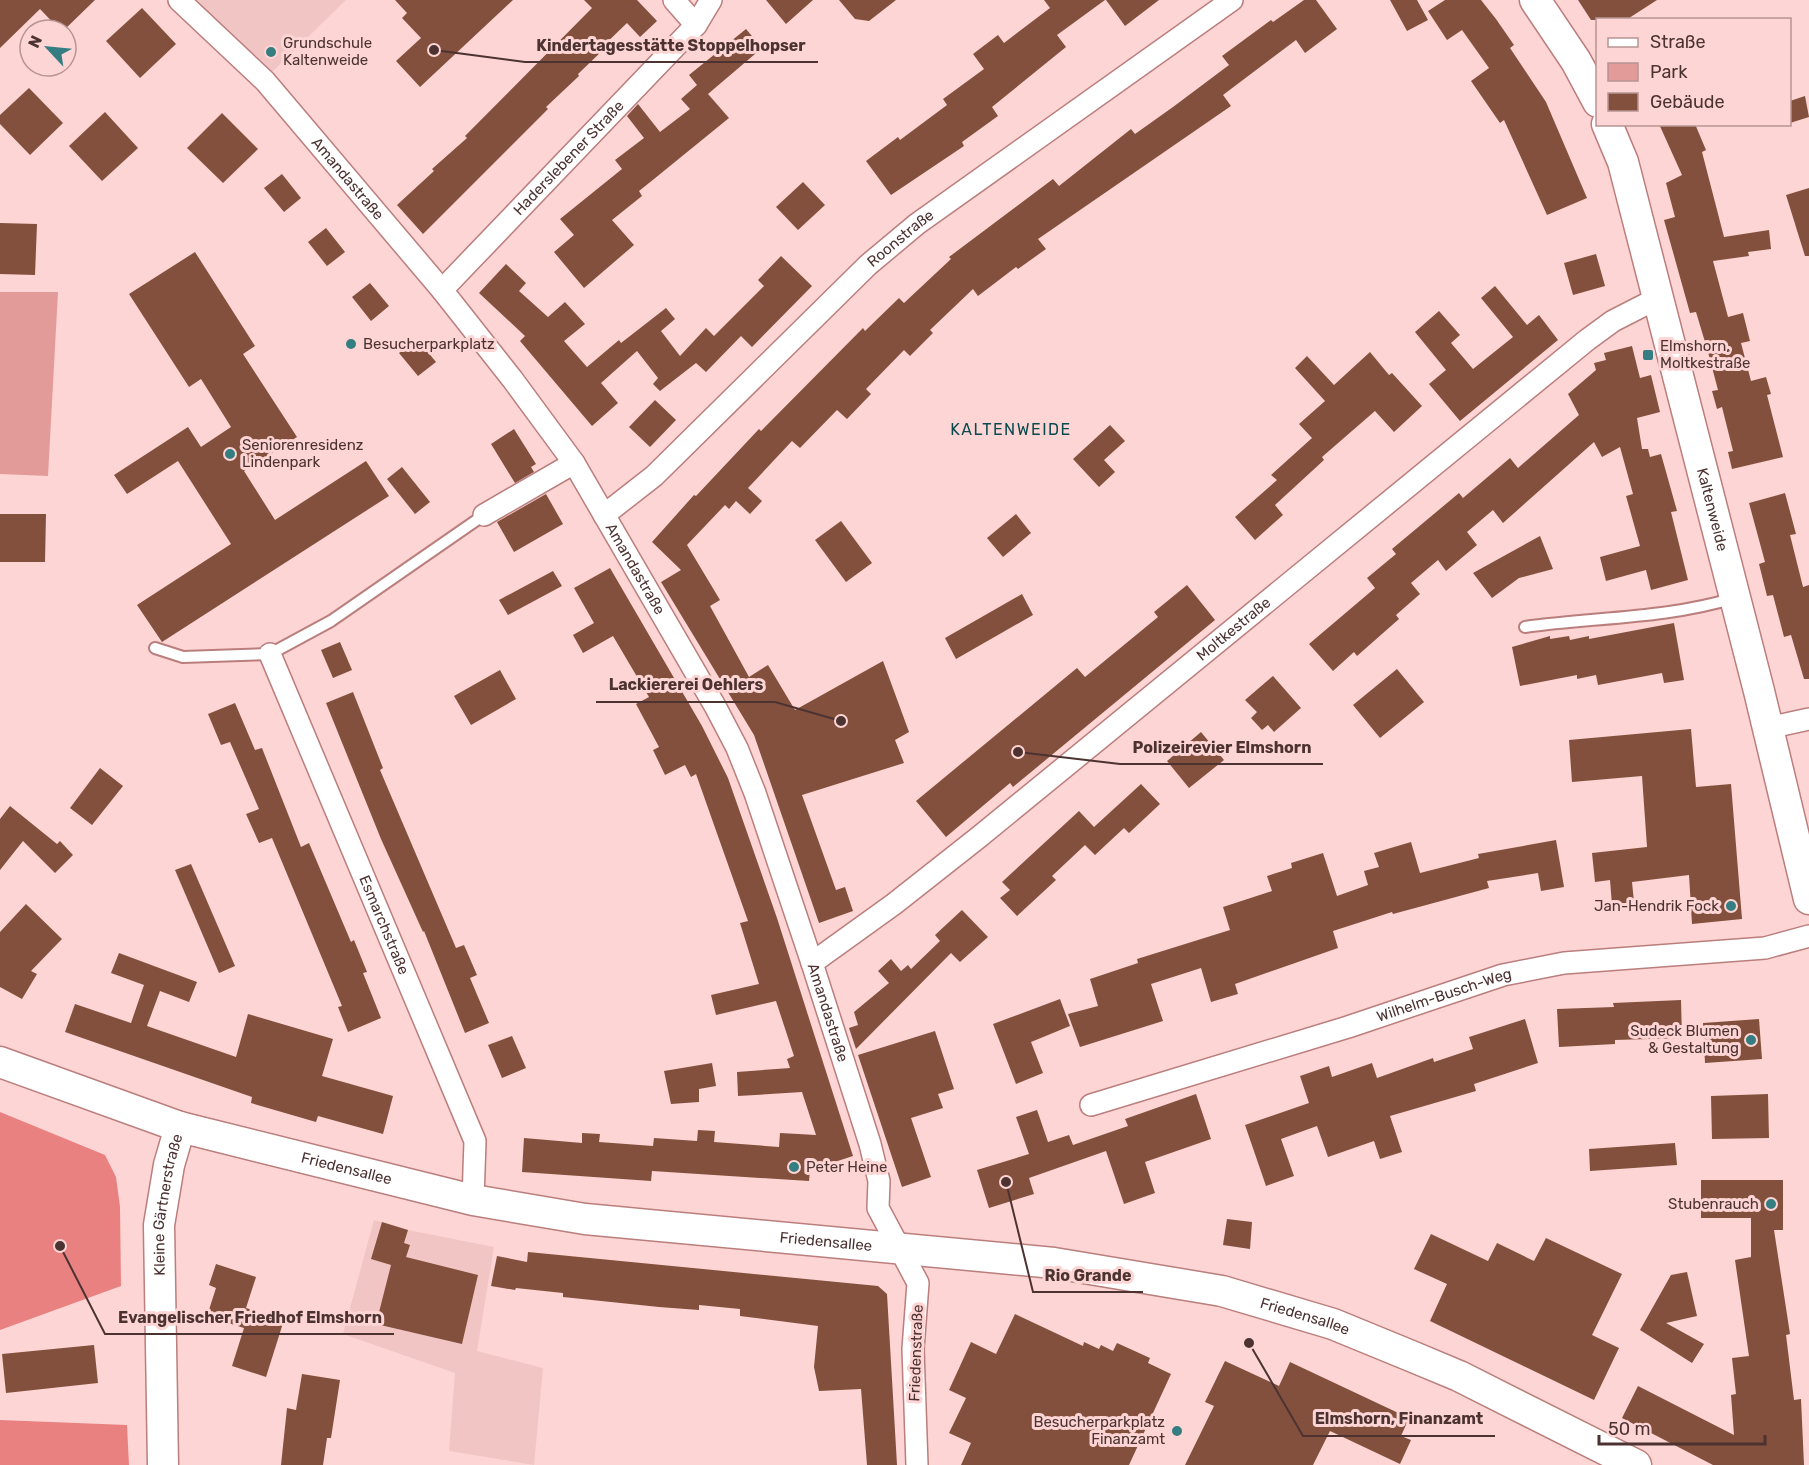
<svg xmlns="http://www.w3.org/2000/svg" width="1809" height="1465" viewBox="0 0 1809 1465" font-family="Rubik,sans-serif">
<rect width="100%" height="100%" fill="#fdd5d4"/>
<!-- built -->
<g fill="#f1c5c4">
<polygon points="194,0 346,0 272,72"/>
<polygon points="374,1220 408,1230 494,1247 477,1351 543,1368 534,1465 449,1451 455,1373 343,1334"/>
</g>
<!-- green -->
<polygon fill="#e29b99" points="0,292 58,292 48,476 0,474"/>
<!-- forest -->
<g fill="#e98181">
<polygon points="0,1112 105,1155 116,1177 120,1207 121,1286 0,1330"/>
<polygon points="0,1420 127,1425 129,1465 0,1465"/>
</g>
<!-- building -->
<g fill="#83503d">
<polygon points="0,0 95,0 64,30 60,30 40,9 0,48"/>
<polygon points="395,0 513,0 420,87 396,61 421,38 402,18 407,13"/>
<polygon points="584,0 637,0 657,21 640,37 627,23 600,49 602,51 578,74 579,76 546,107 548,109 423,234 397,205 434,171 432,169 467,138 465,136 592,8"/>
<polygon points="766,0 813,0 786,24"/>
<polygon points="839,0 896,0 869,21 855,19"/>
<polygon points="1044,0 1105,0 1057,35 1066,47 992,107 998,116 962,142 964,146 891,195 866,161 898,137 900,140 947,105 943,99 984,69 973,54 998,35 1004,43 1050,8"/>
<polygon points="1106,0 1159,0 1125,26"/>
<polygon points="1304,0 1316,0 1337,29 1305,53 1296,40 1223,95 1231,106 1038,239 1046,249 1018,269 1016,267 978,296 973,289 930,330 933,333 910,356 904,350 866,389 871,394 847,419 837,410 800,448 792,441 748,488 762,501 750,514 736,501 729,509 725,505 687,545 720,600 710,606 749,677 768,665 795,710 883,661 909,732 895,740 904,763 802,795 836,890 845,887 853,911 819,923 754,735 661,582 681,570 652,542 694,495 696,496 759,429 761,431 863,328 865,331 899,298 904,303 951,259 949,257 1053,179 1059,186 1131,129 1135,134 1173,107 1229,65 1222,56 1271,20 1273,22"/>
<polygon points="1390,0 1417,0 1428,20 1407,31"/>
<polygon points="1445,0 1481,0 1496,19 1514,45 1510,48 1546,102 1587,198 1547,215 1504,120 1500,123 1471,81 1489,68 1462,30 1447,40 1428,11"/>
<polygon points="1578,0 1657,0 1626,20 1591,20"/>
<polygon points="142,8 176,44 140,78 106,41"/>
<polygon points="746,29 762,48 708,94 729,118 654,179 639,191 642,196 612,220 634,245 584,288 554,252 574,235 560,219 622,169 615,160 644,138 627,116 638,104 660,132 690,109 681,99 697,85 689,75"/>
<polygon points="29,88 63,123 30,155 0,124 0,115"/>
<polygon points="1805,96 1809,117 1790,123 1790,101"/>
<polygon points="105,112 138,148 102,181 69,146"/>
<polygon points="222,113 258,149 223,183 187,148"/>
<polygon points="1659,124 1695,124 1706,150 1702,152 1724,237 1769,230 1771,249 1748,252 1749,256 1713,261 1728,317 1743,313 1750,341 1741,343 1751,381 1766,377 1771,394 1767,395 1783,457 1732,469 1728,452 1733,451 1722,407 1717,409 1712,391 1718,390 1708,352 1696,312 1690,313 1664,220 1675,217 1666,183 1682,175"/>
<polygon points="282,174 301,198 284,212 264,188"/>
<polygon points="803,182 825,205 798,230 776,207"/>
<polygon points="1809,188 1809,256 1805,256 1786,195"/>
<polygon points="0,223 37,224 35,275 0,274"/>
<polygon points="326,228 345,252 327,266 308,242"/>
<polygon points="195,252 255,346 243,354 297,437 244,471 275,520 366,461 389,496 162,642 137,605 231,544 178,461 127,494 114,475 188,427 201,447 231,427 201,379 189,387 129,294"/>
<polygon points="1596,254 1605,286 1573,295 1564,263"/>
<polygon points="781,256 812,286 752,347 741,336 706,372 696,363 660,391 653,384 658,378 637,351 601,383 618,403 592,426 520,341 525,336 479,293 506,264 526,283 519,291 548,317 565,302 585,324 564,341 587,367 619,340 621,343 666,308 675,319 661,331 680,356 706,328 714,336 764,286 758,280"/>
<polygon points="370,283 389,306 371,321 352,297"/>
<polygon points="1495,286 1527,325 1539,315 1558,340 1460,421 1429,384 1446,370 1415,332 1439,311 1460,335 1451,343 1473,369 1513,337 1481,298"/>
<polygon points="417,339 436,362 418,376 399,353"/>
<polygon points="1632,346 1640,378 1651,375 1660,412 1637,418 1642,449 1648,449 1650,457 1661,454 1677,511 1671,512 1688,580 1651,590 1646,570 1606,581 1600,557 1640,546 1626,496 1633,494 1620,447 1602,457 1594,442 1503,523 1493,510 1467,532 1477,545 1446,571 1438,560 1411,583 1420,594 1396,615 1399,619 1357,656 1354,652 1333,671 1309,644 1375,588 1367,578 1396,554 1392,549 1459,493 1463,498 1510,458 1518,468 1579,415 1568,394 1596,370 1594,363 1606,360 1604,353"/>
<polygon points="1370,352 1389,375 1392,373 1422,406 1394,432 1375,411 1322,457 1324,460 1275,505 1283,515 1255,540 1235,517 1277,480 1271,475 1312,438 1299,424 1325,401 1295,368 1307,356 1334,385"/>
<polygon points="655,400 676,420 650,447 629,427"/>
<polygon points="1110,425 1125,441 1104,460 1115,472 1099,487 1073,459"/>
<polygon points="514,429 536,464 531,467 534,472 515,483 491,444"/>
<polygon points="402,467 430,502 415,514 387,479"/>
<polygon points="1785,493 1796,534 1790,535 1803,587 1809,585 1809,679 1804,679 1791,635 1784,637 1773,595 1767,596 1759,564 1765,562 1749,503"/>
<polygon points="546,494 563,524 514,552 497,522"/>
<polygon points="0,514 46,514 45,562 0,562"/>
<polygon points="1016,514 1031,533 1003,557 987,538"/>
<polygon points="841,521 872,563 846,582 815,540"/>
<polygon points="1540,536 1553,569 1519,578 1492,598 1473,573"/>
<polygon points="610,568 702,726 728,778 777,918 853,1156 810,1170 809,1181 652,1171 651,1181 522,1172 524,1138 582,1143 582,1133 600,1134 599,1142 653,1146 654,1138 697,1141 698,1130 715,1131 714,1142 779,1147 780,1133 816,1135 802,1092 738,1096 737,1072 790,1068 787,1059 794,1056 776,1001 716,1015 711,995 759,984 740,923 748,921 696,774 691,777 685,765 665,775 653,750 659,747 636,704 649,697 613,636 583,653 573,635 594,623 574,588"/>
<polygon points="553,571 562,586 508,615 499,600"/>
<polygon points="1187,585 1215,620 1013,787 1010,783 946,837 916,801 1077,668 1085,677 1158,617 1154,612"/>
<polygon points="1022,594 1033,615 956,659 945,638"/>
<polygon points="1674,623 1684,680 1664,683 1662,673 1598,685 1596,675 1577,679 1577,675 1520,686 1512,647 1550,636 1550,639 1569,636 1570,640 1589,636 1589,639"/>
<polygon points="340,642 352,670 333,678 321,650"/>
<polygon points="1397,669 1424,702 1380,738 1353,705"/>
<polygon points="500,670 516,699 471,725 454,696"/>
<polygon points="1273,676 1301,708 1274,732 1268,725 1262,730 1251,718 1257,712 1245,700"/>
<polygon points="353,692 383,768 380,770 456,948 464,945 477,975 470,978 489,1023 465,1033 424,931 423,932 381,839 326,703"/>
<polygon points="235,703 255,750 262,748 301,847 309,843 351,942 354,940 367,972 363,973 381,1018 348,1032 338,1007 342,1006 272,838 259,843 246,814 259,809 230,742 221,745 208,714"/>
<polygon points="1691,729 1696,787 1731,784 1742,919 1692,924 1689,875 1632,882 1634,902 1612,905 1610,880 1595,882 1592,853 1647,847 1642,776 1572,782 1569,740"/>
<polygon points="1201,732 1224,760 1189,788 1167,761"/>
<polygon points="100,768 123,786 92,825 70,808"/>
<polygon points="1141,784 1160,804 1129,833 1124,828 1095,855 1085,845 1052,876 1056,880 1017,916 1000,898 1010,890 1002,882 1079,811 1094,827"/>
<polygon points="10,806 57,844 60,841 73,855 55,873 23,841 0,870 0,819"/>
<polygon points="1556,840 1564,887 1541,891 1538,873 1487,881 1489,888 1393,914 1392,912 1333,931 1338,948 1235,984 1238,994 1211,1002 1201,968 1151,984 1163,1021 1080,1047 1068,1014 1098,1006 1090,979 1138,963 1137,959 1230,930 1223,907 1272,891 1267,876 1292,868 1291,863 1323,853 1337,896 1368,885 1364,871 1379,867 1374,853 1411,842 1420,873 1479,858 1478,854"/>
<polygon points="191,864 235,966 219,973 175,870"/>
<polygon points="26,904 62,939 31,971 37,974 22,999 0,987 0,932"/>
<polygon points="962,910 988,937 960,962 951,953 856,1049 849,1028 858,1025 854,1012 889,983 878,971 891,959 901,971 908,965 911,969 940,941 935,935"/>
<polygon points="119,953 197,982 189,1002 160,991 147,1026 236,1057 248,1014 333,1039 322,1076 393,1096 383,1134 318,1116 316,1122 251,1103 252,1097 65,1032 75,1004 131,1023 144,985 111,973"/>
<polygon points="1060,999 1070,1026 1031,1042 1043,1073 1016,1084 993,1024"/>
<polygon points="1681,1000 1682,1038 1615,1040 1615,1044 1559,1047 1557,1009 1614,1007 1613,1003"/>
<polygon points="1525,1019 1538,1063 1474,1084 1476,1091 1390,1116 1402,1152 1380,1159 1374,1141 1328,1157 1317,1126 1281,1139 1294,1176 1266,1186 1245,1125 1309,1103 1300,1076 1329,1066 1332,1077 1372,1063 1377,1078 1433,1058 1434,1062 1473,1049 1469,1037"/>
<polygon points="1759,1019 1762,1059 1705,1063 1703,1023"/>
<polygon points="935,1031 954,1089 938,1094 943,1108 911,1118 931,1177 902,1187 858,1055"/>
<polygon points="512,1036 526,1068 502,1078 488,1045"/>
<polygon points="712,1063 716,1086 699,1089 699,1102 671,1104 664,1071"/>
<polygon points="1196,1094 1211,1139 1145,1162 1155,1193 1124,1204 1106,1151 1029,1178 1034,1194 989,1208 977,1170 1029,1154 1016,1117 1037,1110 1048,1142 1069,1135 1073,1145 1128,1126 1125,1119"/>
<polygon points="1768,1094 1769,1138 1712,1139 1711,1096"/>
<polygon points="1675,1143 1677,1165 1590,1171 1589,1149"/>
<polygon points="1701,1180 1783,1180 1783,1230 1774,1230 1790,1334 1786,1335 1794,1400 1801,1399 1804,1465 1713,1465 1622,1418 1638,1386 1734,1435 1731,1395 1736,1394 1732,1358 1749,1356 1735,1260 1751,1257 1751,1218 1701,1218"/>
<polygon points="1227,1219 1252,1222 1250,1249 1223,1245"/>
<polygon points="382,1222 408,1230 404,1243 410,1245 406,1257 478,1275 462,1344 376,1324 391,1265 371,1259"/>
<polygon points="1431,1234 1488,1261 1497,1243 1534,1261 1546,1238 1622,1274 1592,1335 1619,1348 1594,1400 1430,1321 1447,1284 1414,1269"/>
<polygon points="528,1252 878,1286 887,1294 897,1465 867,1465 861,1389 819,1391 814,1367 818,1326 740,1316 740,1309 699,1305 699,1310 659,1307 563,1297 563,1293 516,1288 515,1290 491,1286 497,1256 527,1262"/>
<polygon points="216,1264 256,1277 246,1308 284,1320 266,1377 232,1366 244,1328 207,1316 216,1288 209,1285"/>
<polygon points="1687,1272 1697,1316 1666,1323 1704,1344 1692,1363 1640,1330 1671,1275"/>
<polygon points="1015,1314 1083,1346 1084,1342 1099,1349 1101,1345 1113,1351 1117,1343 1150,1358 1148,1363 1171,1374 1129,1465 961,1465 971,1443 949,1433 966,1398 949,1390 971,1342 996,1354"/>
<polygon points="94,1345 98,1383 6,1393 2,1354"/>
<polygon points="1225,1361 1279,1386 1290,1362 1409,1418 1401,1436 1411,1440 1400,1464 1330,1431 1313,1465 1185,1465 1214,1406 1205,1402"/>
<polygon points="302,1374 340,1380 331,1438 327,1438 323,1465 281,1465 287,1408 296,1410"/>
</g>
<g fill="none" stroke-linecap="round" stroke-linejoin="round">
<defs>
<g id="lane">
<path d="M 1525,627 C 1595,617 1665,619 1734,598"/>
<polyline points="155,648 183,657 270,654 331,621 484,515"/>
</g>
<g id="street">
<path id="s1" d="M 179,0 L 265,81 L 442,290 L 513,380 L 574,463 L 715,706 L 737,748 L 755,793 L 812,963 L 870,1144 L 879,1181 L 878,1208 L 918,1283 L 913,1349 L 917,1465"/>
<polyline points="674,0 696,25"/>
<path id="s2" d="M 442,290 L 696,25 L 711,0"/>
<polyline points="484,515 574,463"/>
<path id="s3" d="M 604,515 L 654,476 L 868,265 L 917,224 L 1232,0"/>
<path id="s4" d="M 270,654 L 475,1141 L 473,1200"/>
<polyline points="1768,728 1809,719"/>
<path id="s5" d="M 812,963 L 894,904 L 979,837 L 1587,340 L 1613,321 L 1658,298"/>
<path id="s6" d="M 1091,1105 L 1348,1027 L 1503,975 L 1564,963 L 1765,948 L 1809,936"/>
</g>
<g id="secondary">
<polyline points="1535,0 1576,61 1598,102"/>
<path id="s7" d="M 1607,124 L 1623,162 L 1759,691 L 1809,899"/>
<path id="s8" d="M 0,1062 L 180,1127 L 473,1200 L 585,1219 L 1054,1263 L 1222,1291 L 1333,1324 L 1411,1356 L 1459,1376 L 1636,1465"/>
<path id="s9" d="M 163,1465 L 159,1225 L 169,1165 L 180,1127"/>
</g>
</defs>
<!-- lane casing -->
<use href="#lane" stroke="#ba7e7d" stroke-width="14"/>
<!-- street casing -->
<use href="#street" stroke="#ba7e7d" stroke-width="24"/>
<!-- secondary casing -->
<use href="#secondary" stroke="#ba7e7d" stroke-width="33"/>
<!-- lane -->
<use href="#lane" stroke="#fff" stroke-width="10"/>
<!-- street -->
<use href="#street" stroke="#fff" stroke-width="21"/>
<!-- secondary -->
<use href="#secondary" stroke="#fff" stroke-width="30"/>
</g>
<!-- markers -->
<g fill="#347d81" stroke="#fdd5d4" stroke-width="2">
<circle cx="271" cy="52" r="6"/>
<circle cx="351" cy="344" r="6"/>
<rect x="1642" y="349" width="12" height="12" rx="3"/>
<circle cx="230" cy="454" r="6"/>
<circle cx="1731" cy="906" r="6"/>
<circle cx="1751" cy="1040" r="6"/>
<circle cx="794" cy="1167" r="6"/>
<circle cx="1771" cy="1204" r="6"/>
<circle cx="1177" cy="1431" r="6"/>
</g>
<g text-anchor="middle" stroke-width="6" stroke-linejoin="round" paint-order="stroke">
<!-- poi labels -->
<g font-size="15" fill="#4c3332" stroke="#fdd5d4" text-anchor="start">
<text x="283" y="48">Grundschule<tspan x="283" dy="17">Kaltenweide</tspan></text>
<text x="363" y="349">Besucherparkplatz</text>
<text x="1660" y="351">Elmshorn,<tspan x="1660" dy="17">Moltkestraße</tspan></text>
<text x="242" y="450">Seniorenresidenz<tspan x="242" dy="17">Lindenpark</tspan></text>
<text x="1719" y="911" text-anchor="end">Jan-Hendrik Fock</text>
<text x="1739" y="1036" text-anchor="end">Sudeck Blumen<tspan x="1739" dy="17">&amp; Gestaltung</tspan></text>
<text x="806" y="1172">Peter Heine</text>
<text x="1759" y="1209" text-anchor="end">Stubenrauch</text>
<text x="1165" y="1427" text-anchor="end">Besucherparkplatz<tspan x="1165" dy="17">Finanzamt</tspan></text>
</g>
<!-- street labels -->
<g font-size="15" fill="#4c3332" stroke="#fdd5d4">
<text dy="5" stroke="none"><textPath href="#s2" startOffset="183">Haderslebener Straße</textPath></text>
<text dy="5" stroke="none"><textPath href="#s1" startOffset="246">Amandastraße</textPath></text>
<text dy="5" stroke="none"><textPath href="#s3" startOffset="406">Roonstraße</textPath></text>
<text dy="5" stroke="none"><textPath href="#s7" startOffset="400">Kaltenweide</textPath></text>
<text dy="5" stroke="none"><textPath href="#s1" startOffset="732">Amandastraße</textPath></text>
<text dy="5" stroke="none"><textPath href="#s5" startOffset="538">Moltkestraße</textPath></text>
<text dy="5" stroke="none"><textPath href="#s4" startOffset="294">Esmarchstraße</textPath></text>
<text dy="5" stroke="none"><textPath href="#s6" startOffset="370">Wilhelm-Busch-Weg</textPath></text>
<text dy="5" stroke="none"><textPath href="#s1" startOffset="1218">Amandastraße</textPath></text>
<text dy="5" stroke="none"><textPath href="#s8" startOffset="363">Friedensallee</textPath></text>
<text dy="5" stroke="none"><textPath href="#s9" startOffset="261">Kleine Gärtnerstraße</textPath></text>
<text dy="5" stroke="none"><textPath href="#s8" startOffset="849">Friedensallee</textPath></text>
<text dy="5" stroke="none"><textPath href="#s8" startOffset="1335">Friedensallee</textPath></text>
<text transform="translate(916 1353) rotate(-88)" y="5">Friedenstraße</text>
</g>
<!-- neighbourhood labels -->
<g font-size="16" letter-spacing="1.5" fill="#094a4e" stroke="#fdd5d4">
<text x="1011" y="435">KALTENWEIDE</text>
</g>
</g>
<!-- callouts -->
<path fill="none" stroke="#4c3332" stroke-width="2" d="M434 50L525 62H818M841 721L775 702H596M1018 752L1120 764H1323M1006 1182L1033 1292H1143M60 1246L105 1334H394M1249 1343L1303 1436H1495"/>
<g fill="#4c3332" stroke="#fdd5d4" stroke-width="2">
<circle cx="434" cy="50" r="6"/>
<circle cx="841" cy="721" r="6"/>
<circle cx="1018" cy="752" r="6"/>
<circle cx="1006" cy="1182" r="6"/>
<circle cx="60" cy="1246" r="6"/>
<circle cx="1249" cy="1343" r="6"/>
</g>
<g font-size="16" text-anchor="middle" font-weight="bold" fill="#4c3332" stroke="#fdd5d4" stroke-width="6" stroke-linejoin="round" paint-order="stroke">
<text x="671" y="51">Kindertagesstätte Stoppelhopser</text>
<text x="686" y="690">Lackiererei Oehlers</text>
<text x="1222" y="753">Polizeirevier Elmshorn</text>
<text x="1088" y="1281">Rio Grande</text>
<text x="250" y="1323">Evangelischer Friedhof Elmshorn</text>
<text x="1399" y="1424">Elmshorn, Finanzamt</text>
</g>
<!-- legend -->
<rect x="1596" y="18" width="195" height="108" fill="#fdd5d4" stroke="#b69493" stroke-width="1.5"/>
<rect x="1608" y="38" width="30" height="9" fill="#ffffff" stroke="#b69493" stroke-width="1.5"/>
<text x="1650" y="48" font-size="18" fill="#4c3332">Straße</text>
<rect x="1608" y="63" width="30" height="18" fill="#e29b99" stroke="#b69493" stroke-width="1.5"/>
<text x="1650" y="78" font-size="18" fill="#4c3332">Park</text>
<rect x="1608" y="93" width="30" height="18" fill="#83503d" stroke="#b69493" stroke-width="1.5"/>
<text x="1650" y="108" font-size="18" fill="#4c3332">Gebäude</text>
<!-- north arrow -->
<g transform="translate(48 48) rotate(296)"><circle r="28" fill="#fdd5d4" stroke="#b69493" stroke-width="1.5"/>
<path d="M0-4.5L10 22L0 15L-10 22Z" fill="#347d81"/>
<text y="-9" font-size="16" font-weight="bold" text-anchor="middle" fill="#4c3332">N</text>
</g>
<!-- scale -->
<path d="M1599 1435v9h166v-9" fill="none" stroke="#4c3332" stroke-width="3"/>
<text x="1608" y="1435" font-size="18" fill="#4c3332" stroke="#fdd5d4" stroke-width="4.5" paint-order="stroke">50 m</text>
</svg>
